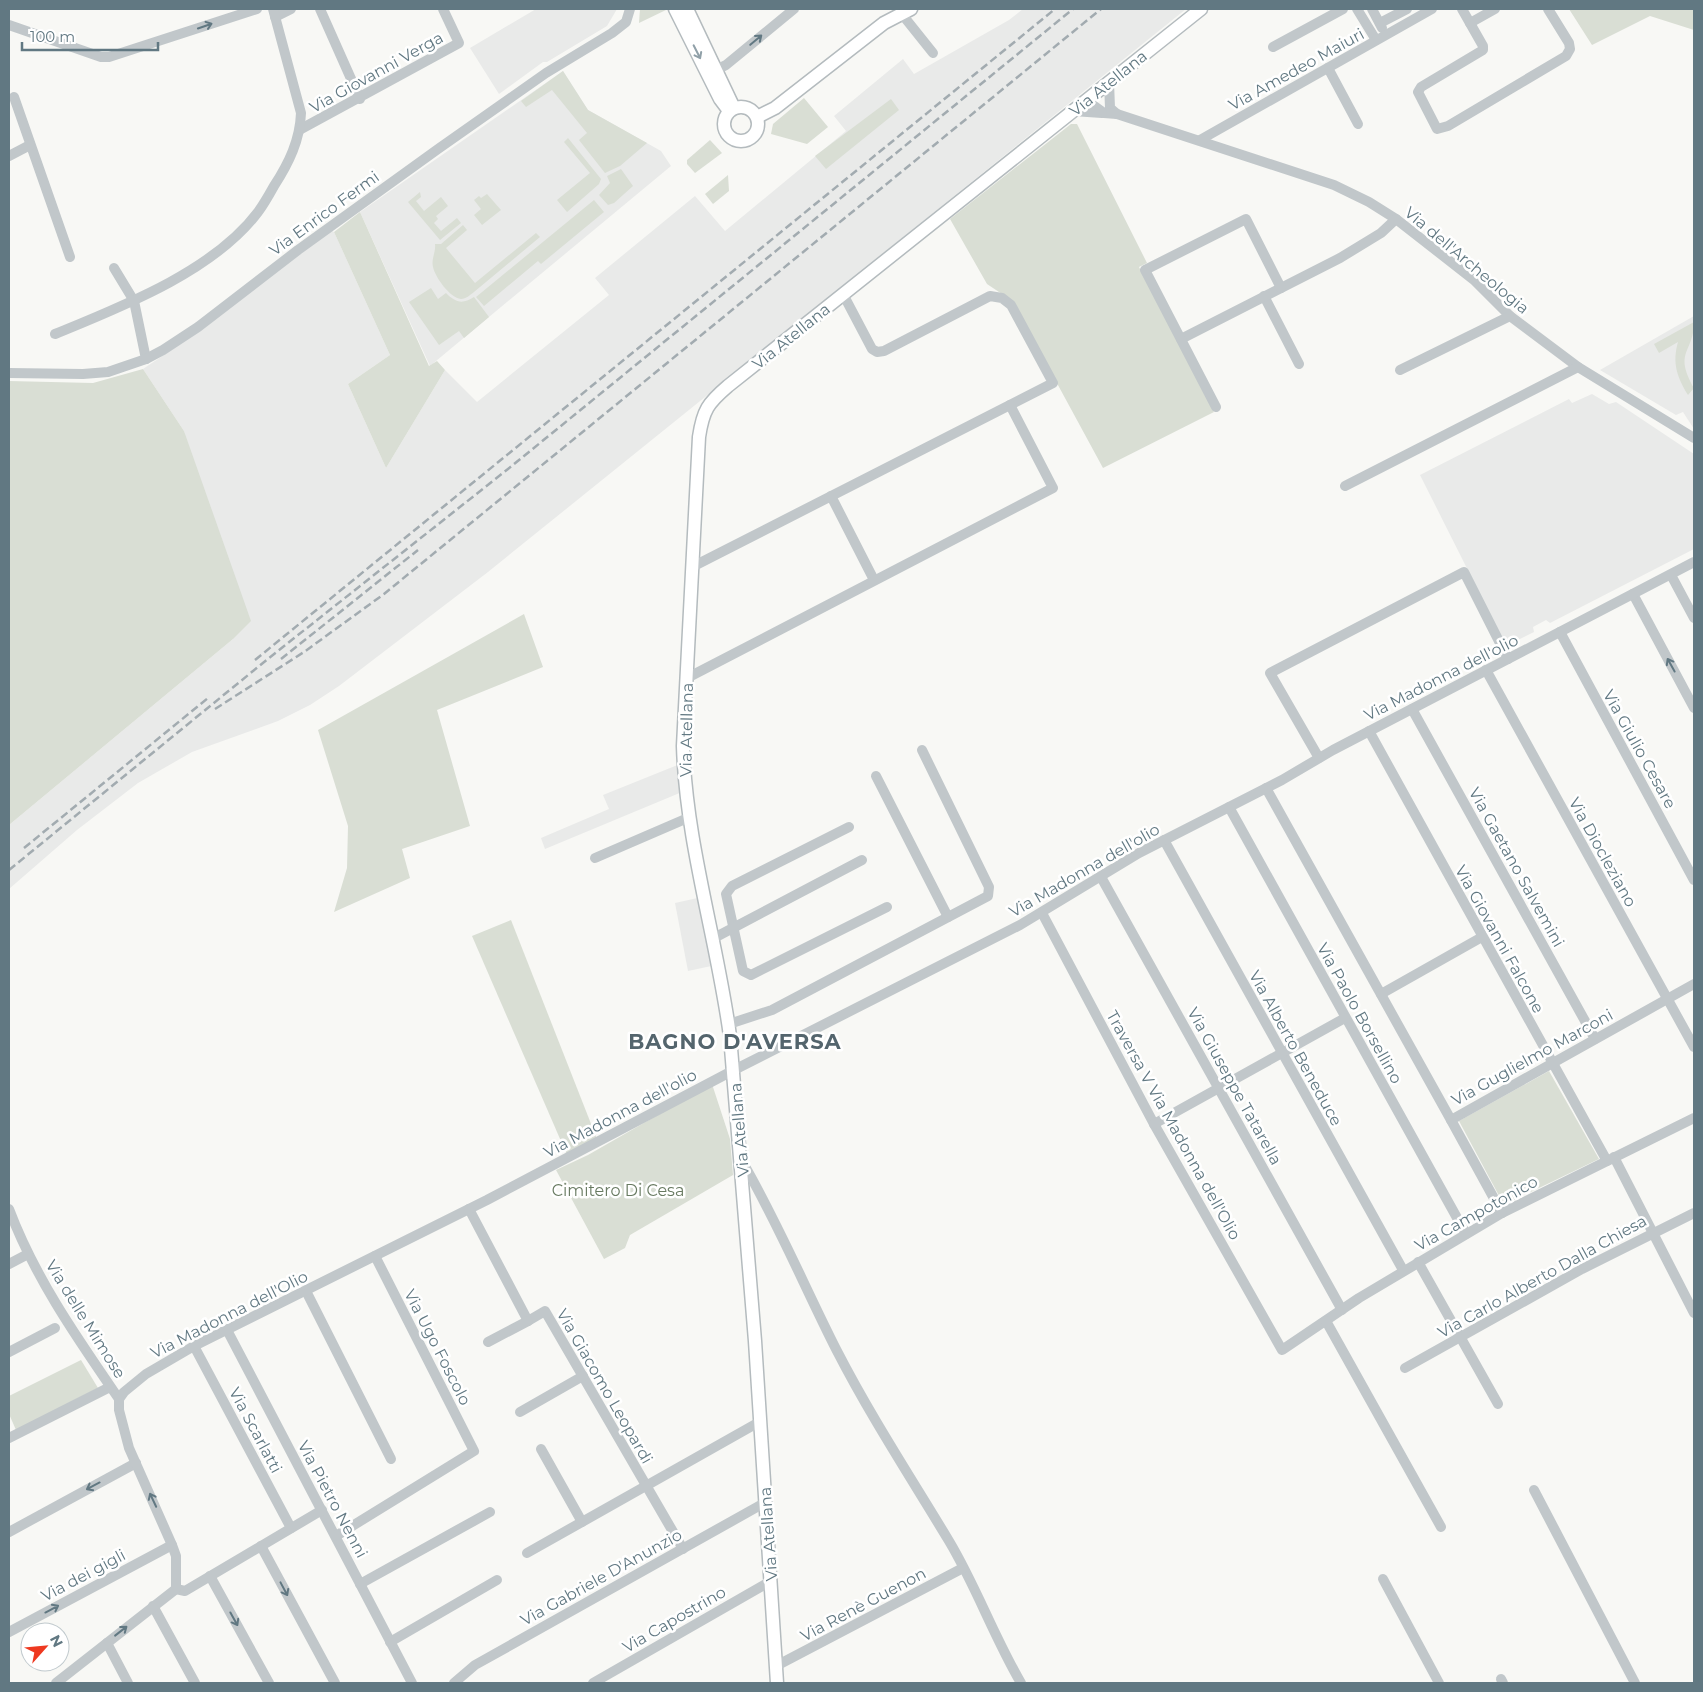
<svg xmlns="http://www.w3.org/2000/svg" width="1703" height="1692" viewBox="0 0 1703 1692" font-family="Montserrat,sans-serif">
<rect width="100%" height="100%" fill="#f8f8f5"/>
<!-- built -->
<g fill="#e9eae9">
<polygon points="536,9 617,9 607,26 547,62 543,62 499,94 470,48"/>
<polygon points="1023,9 1186,9 488,572 339,686 310,705 278,721 192,752 138,783 77,830 9,889 9,825 233,639 184,431 143,369 201,330 330,230 334,232 390,355 348,384 386,468 445,370 477,402 609,295 595,278 695,196 725,231 846,131 834,116 903,59 914,74 1009,20"/>
<polygon points="563,71 588,110 661,151 671,166 430,366 360,212"/>
<polygon points="1694,316 1694,429 1683,412 1676,415 1600,370"/>
<polygon points="1592,394 1609,404 1616,402 1694,454 1694,549 1550,623 1546,620 1533,627 1534,632 1512,643 1507,642 1503,640 1420,475 1569,399 1572,403"/>
<polygon points="680,764 682,792 545,849 541,838 609,809 603,795"/>
<polygon points="702,897 716,965 688,971 675,903"/>
</g>
<!-- green -->
<g fill="#d9ded4">
<polygon points="640,9 668,9 639,23"/>
<polygon points="1569,9 1694,9 1694,30 1650,16 1592,45"/>
<polygon points="563,71 588,110 647,143 620,166 605,173 579,140 587,133 552,90 526,107 521,101"/>
<polygon points="804,98 828,127 807,144 771,134 773,124"/>
<polygon points="891,99 899,110 826,169 815,156"/>
<polygon points="1071,124 1077,124 1147,263 1139,267 1214,412 1103,468 1015,306 1002,294 987,284 950,219"/>
<polygon points="568,138 601,179 599,184 567,212 557,200 590,173 564,142"/>
<polygon points="710,140 722,153 695,173 687,164 687,160"/>
<polygon points="621,169 633,186 614,203 608,205 599,195 610,183 607,176"/>
<polygon points="728,175 729,191 713,204 705,194"/>
<polygon points="420,192 421,197 416,201 424,211 441,197 448,206 436,216 438,219 434,223 441,231 457,218 461,223 440,240 408,202"/>
<polygon points="487,194 501,210 482,225 474,215 481,209 474,200 479,196 481,198"/>
<polygon points="594,200 604,212 541,264 538,261 484,306 476,297"/>
<polygon points="360,212 429,366 437,361 445,370 386,468 348,384 390,355 334,232"/>
<path d="M 463,225 L 467,230 L 446,248 L 475,283 L 536,233 L 540,237 L 474,292 C 470,295 466,299 461,299 C 450,298 435,277 433,267 C 431,259 436,252 435,244 L 441,244 Z"/>
<path d="M 431,288 L 438,299 L 446,293 C 455,302 462,305 474,297 L 489,317 L 464,338 L 459,331 L 439,345 L 409,302 Z"/>
<path d="M 1694,322 C 1694,353 1673,351 1694,388 L 1688,395 C 1677,377 1672,363 1678,342 L 1659,353 L 1654,344 Z"/>
<polygon points="143,369 184,431 251,621 233,639 9,825 9,381 93,383"/>
<polygon points="524,614 543,667 437,710 470,826 402,849 410,878 334,912 347,868 348,826 318,730"/>
<polygon points="511,920 597,1139 567,1155 472,936"/>
<polygon points="1549,1071 1599,1159 1504,1205 1459,1121"/>
<polygon points="712,1084 730,1139 733,1175 630,1235 625,1248 604,1259 556,1170 588,1155"/>
<polygon points="81,1360 98,1388 16,1430 9,1414 9,1396"/>
</g>
<g fill="none" stroke-linecap="round" stroke-linejoin="round">
<defs>
<g id="major">
<polyline points="675,9 720,99 729,111"/>
<polyline points="687,9 734,108"/>
<circle cx="741" cy="124" r="17"/>
<polyline points="757,117 775,108 884,23 911,9"/>
<path d="M 777,1683 L 755,1341 L 730,1036 C 717,939 686,844 683,746 L 699,437 C 703,410 708,403 728,386 L 1201,9"/>
</g>
</defs>
<!-- major casing -->
<use href="#major" stroke="#b4bbbe" stroke-width="15"/>
<!-- minor -->
<g stroke="#c1c7ca" stroke-width="10">
<polyline points="320,9 360,99"/>
<polyline points="1357,9 1376,40"/>
<polyline points="1372,9 1382,28"/>
<polyline points="1462,9 1483,46 1483,50 1421,87 1418,92 1437,129 1448,126 1566,56 1570,49 1569,43 1548,9"/>
<polyline points="901,13 933,53"/>
<polyline points="275,17 291,9"/>
<polyline points="1380,23 1407,9"/>
<polyline points="1470,23 1495,9"/>
<polyline points="9,25 101,57 109,57 257,9"/>
<polyline points="1273,47 1343,9"/>
<polyline points="1328,68 1358,124"/>
<polyline points="718,69 726,65 794,9"/>
<polyline points="1109,82 1110,108 1117,114"/>
<polyline points="14,97 70,257"/>
<polyline points="1086,100 1104,113 1117,114 1334,185 1369,202 1396,219 1474,280 1510,316 1578,367 1694,438"/>
<polyline points="1073,111 1102,113"/>
<polyline points="301,129 459,43 443,9"/>
<polyline points="1200,140 1432,9"/>
<polyline points="9,156 30,145"/>
<polyline points="114,268 134,301 146,359"/>
<polyline points="1264,296 1299,364"/>
<path d="M 55,334 C 121,307 214,271 258,212 C 264,204 269,195 274,186 C 289,163 300,140 301,113 L 273,9"/>
<polyline points="1181,339 1340,258 1381,233 1396,219"/>
<polyline points="1400,370 1510,316"/>
<polyline points="9,373 83,374 108,372 146,359 163,350 198,327 298,250 438,149 546,73 612,33 626,22 630,9"/>
<polyline points="1216,407 1145,270 1246,219 1281,288"/>
<polyline points="1345,486 1578,367"/>
<polyline points="831,496 874,580"/>
<polyline points="692,567 1053,383 1011,305 1002,298 990,296 884,351 877,352 872,349 843,294"/>
<polyline points="1671,575 1694,618"/>
<polyline points="1633,594 1694,708"/>
<polyline points="1560,632 1694,880"/>
<polyline points="1486,670 1694,1047"/>
<polyline points="687,678 1053,488 1010,405"/>
<polyline points="1412,709 1595,1039"/>
<polyline points="1369,731 1607,1161"/>
<polyline points="1319,758 1270,673 1464,572 1508,659"/>
<polyline points="876,776 948,917"/>
<polyline points="1266,788 1451,1120"/>
<polyline points="1229,807 1466,1234"/>
<polyline points="849,827 732,886 726,894 743,971 751,975 887,907"/>
<polyline points="1164,840 1403,1270"/>
<polyline points="595,858 690,817"/>
<polyline points="1101,877 1342,1310"/>
<polyline points="1042,913 1154,1124 1282,1350 1359,1298 1502,1213 1694,1118"/>
<polyline points="714,938 862,860"/>
<polyline points="1381,994 1482,937"/>
<polyline points="729,1024 772,1010 988,896 989,887 922,750"/>
<polyline points="1154,1124 1345,1018"/>
<polyline points="1614,1157 1694,1313"/>
<path d="M 742,1161 C 778,1223 805,1288 837,1351 C 871,1417 911,1478 949,1541 C 976,1586 994,1637 1021,1683"/>
<path d="M 9,1209 C 35,1278 77,1338 119,1399"/>
<polyline points="469,1209 528,1321 545,1311 683,1549"/>
<polyline points="1502,1213 1451,1120 1694,984"/>
<polyline points="1418,1262 1498,1404"/>
<polyline points="9,1264 28,1254"/>
<polyline points="306,1291 391,1459"/>
<polyline points="1326,1321 1441,1527"/>
<polyline points="227,1330 412,1683"/>
<polyline points="488,1342 528,1321"/>
<polyline points="194,1346 291,1528"/>
<polyline points="9,1352 55,1328"/>
<polyline points="1405,1368 1582,1269 1694,1213"/>
<polyline points="520,1412 583,1376"/>
<polyline points="9,1438 110,1387"/>
<polyline points="541,1449 582,1522"/>
<polyline points="1534,1490 1635,1683"/>
<polyline points="9,1532 136,1463"/>
<polyline points="336,1536 474,1451 375,1256"/>
<polyline points="261,1546 335,1683"/>
<polyline points="527,1553 761,1421"/>
<polyline points="210,1576 269,1683"/>
<polyline points="1383,1579 1439,1683"/>
<polyline points="360,1584 490,1512"/>
<polyline points="176,1589 185,1591 322,1510"/>
<polyline points="153,1606 195,1683"/>
<polyline points="9,1632 172,1545"/>
<polyline points="390,1642 497,1580"/>
<polyline points="107,1643 128,1683"/>
<polyline points="776,1666 963,1568"/>
<polyline points="1501,1679 1503,1683"/>
<polyline points="56,1683 176,1589 176,1556 172,1545 129,1448 119,1410 119,1399 124,1392 146,1374 194,1346 487,1200 734,1070 1020,925 1139,853 1282,780 1333,750 1694,562"/>
<polyline points="454,1683 475,1665 766,1502"/>
<polyline points="593,1683 771,1581"/>
</g>
<!-- major -->
<use href="#major" stroke="#fff" stroke-width="12"/>
<!-- rail -->
<g stroke="#a2abb0" stroke-width="2.5" stroke-dasharray="8 4" stroke-linecap="butt">
<polyline points="281,659 418,550"/>
<polyline points="255,660 1055,9"/>
<polyline points="215,709 304,652 384,594 1101,9"/>
<polyline points="24,848 208,698"/>
<polyline points="9,870 269,658 508,469 1073,9"/>
</g>
</g>
<!-- one-way arrows -->
<defs><path id="oneway-shaft" d="M-6 0H5M1.5-3L5.5 0L1.5 3" fill="none" stroke-width="1.6" stroke-linecap="round" stroke-linejoin="round" transform="scale(1.25)"/></defs>
<g stroke="#617882">
<use href="#oneway-shaft" transform="translate(205 26) rotate(-19)"/>
<use href="#oneway-shaft" transform="translate(756 40) rotate(-40)"/>
<use href="#oneway-shaft" transform="translate(1671 665) rotate(-119)"/>
<use href="#oneway-shaft" transform="translate(93 1486) rotate(152)"/>
<use href="#oneway-shaft" transform="translate(153 1500) rotate(-115)"/>
<use href="#oneway-shaft" transform="translate(284 1589) rotate(62)"/>
<use href="#oneway-shaft" transform="translate(52 1609) rotate(-28)"/>
<use href="#oneway-shaft" transform="translate(234 1619) rotate(61)"/>
<use href="#oneway-shaft" transform="translate(121 1631) rotate(-38)"/>
</g>
<use stroke="#90a0a8" href="#oneway-shaft" transform="translate(697 52) rotate(63)"/>
<g text-anchor="middle" stroke-width="5" stroke-linejoin="round" paint-order="stroke">
<!-- street labels -->
<g font-size="16" fill="#617882" stroke="#fff">
<text transform="translate(1296 69) rotate(-29)" y="6">Via Amedeo Maiuri</text>
<text transform="translate(376 72) rotate(-29)" y="6">Via Giovanni Verga</text>
<text transform="translate(1108 83) rotate(-39)" y="6">Via Atellana</text>
<text transform="translate(324 213) rotate(-36)" y="6">Via Enrico Fermi</text>
<text transform="translate(1467 260) rotate(40)" y="6">Via dell'Archeologia</text>
<text transform="translate(791 336) rotate(-39)" y="6">Via Atellana</text>
<text transform="translate(1441 677) rotate(-27)" y="6">Via Madonna dell'olio</text>
<text transform="translate(686 730) rotate(-89)" y="6">Via Atellana</text>
<text transform="translate(1640 749) rotate(61)" y="6">Via Giulio Cesare</text>
<text transform="translate(1603 852) rotate(61)" y="6">Via Diocleziano</text>
<text transform="translate(1517 867) rotate(61)" y="6">Via Gaetano Salvemini</text>
<text transform="translate(1084 870) rotate(-30)" y="6">Via Madonna dell'olio</text>
<text transform="translate(1500 939) rotate(61)" y="6">Via Giovanni Falcone</text>
<text transform="translate(1360 1013) rotate(61)" y="6">Via Paolo Borsellino</text>
<text transform="translate(1296 1048) rotate(61)" y="6">Via Alberto Beneduce</text>
<text transform="translate(1532 1057) rotate(-29)" y="6">Via Guglielmo Marconi</text>
<text transform="translate(1235 1086) rotate(61)" y="6">Via Giuseppe Tatarella</text>
<text transform="translate(620 1113) rotate(-28)" y="6">Via Madonna dell'olio</text>
<text transform="translate(1174 1125) rotate(61)" y="6">Traversa V Via Madonna dell'Olio</text>
<text transform="translate(739 1130) rotate(-95)" y="6">Via Atellana</text>
<text transform="translate(1476 1213) rotate(-29)" y="6">Via Campotonico</text>
<text transform="translate(1542 1276) rotate(-29)" y="6">Via Carlo Alberto Dalla Chiesa</text>
<text transform="translate(229 1314) rotate(-27)" y="6">Via Madonna dell'Olio</text>
<text transform="translate(86 1319) rotate(58)" y="6">Via delle Mimose</text>
<text transform="translate(438 1347) rotate(63)" y="6">Via Ugo Foscolo</text>
<text transform="translate(605 1386) rotate(60)" y="6">Via Giacomo Leopardi</text>
<text transform="translate(256 1430) rotate(62)" y="6">Via Scarlatti</text>
<text transform="translate(333 1499) rotate(62)" y="6">Via Pietro Nenni</text>
<text transform="translate(768 1534) rotate(-94)" y="6">Via Atellana</text>
<text transform="translate(83 1575) rotate(-28)" y="6">Via dei gigli</text>
<text transform="translate(601 1577) rotate(-29)" y="6">Via Gabriele D'Anunzio</text>
<text transform="translate(863 1604) rotate(-28)" y="6">Via Renè Guenon</text>
<text transform="translate(674 1619) rotate(-30)" y="6">Via Capostrino</text>
</g>
<!-- park labels -->
<g font-size="16" fill="#687a61" stroke="#fff">
<text x="618" y="1196">Cimitero Di Cesa</text>
</g>
<!-- district labels -->
<g font-size="21" font-weight="bold" letter-spacing="1" fill="#54656d" stroke="#fff">
<text x="735" y="1049">BAGNO D'AVERSA</text>
</g>
</g>
<!-- border -->
<rect width="1703" height="1692" fill="none" stroke="#617882" stroke-width="20"/>
<!-- north arrow -->
<g transform="translate(45 1647) rotate(63)"><circle r="24" fill="#ffffff" stroke="#c0c9cd"/>
<path d="M0-4L9 19L0 12L-9 19Z" fill="#ee3920"/>
<text y="-8" font-size="14" font-weight="bold" text-anchor="middle" fill="#617882">N</text>
</g>
<!-- scale -->
<path d="M22 42v8h136v-8" fill="none" stroke="#617882" stroke-width="2.5"/>
<text x="30" y="42" font-size="15" fill="#617882" stroke="#ffffff" stroke-width="4" paint-order="stroke">100 m</text>
</svg>
